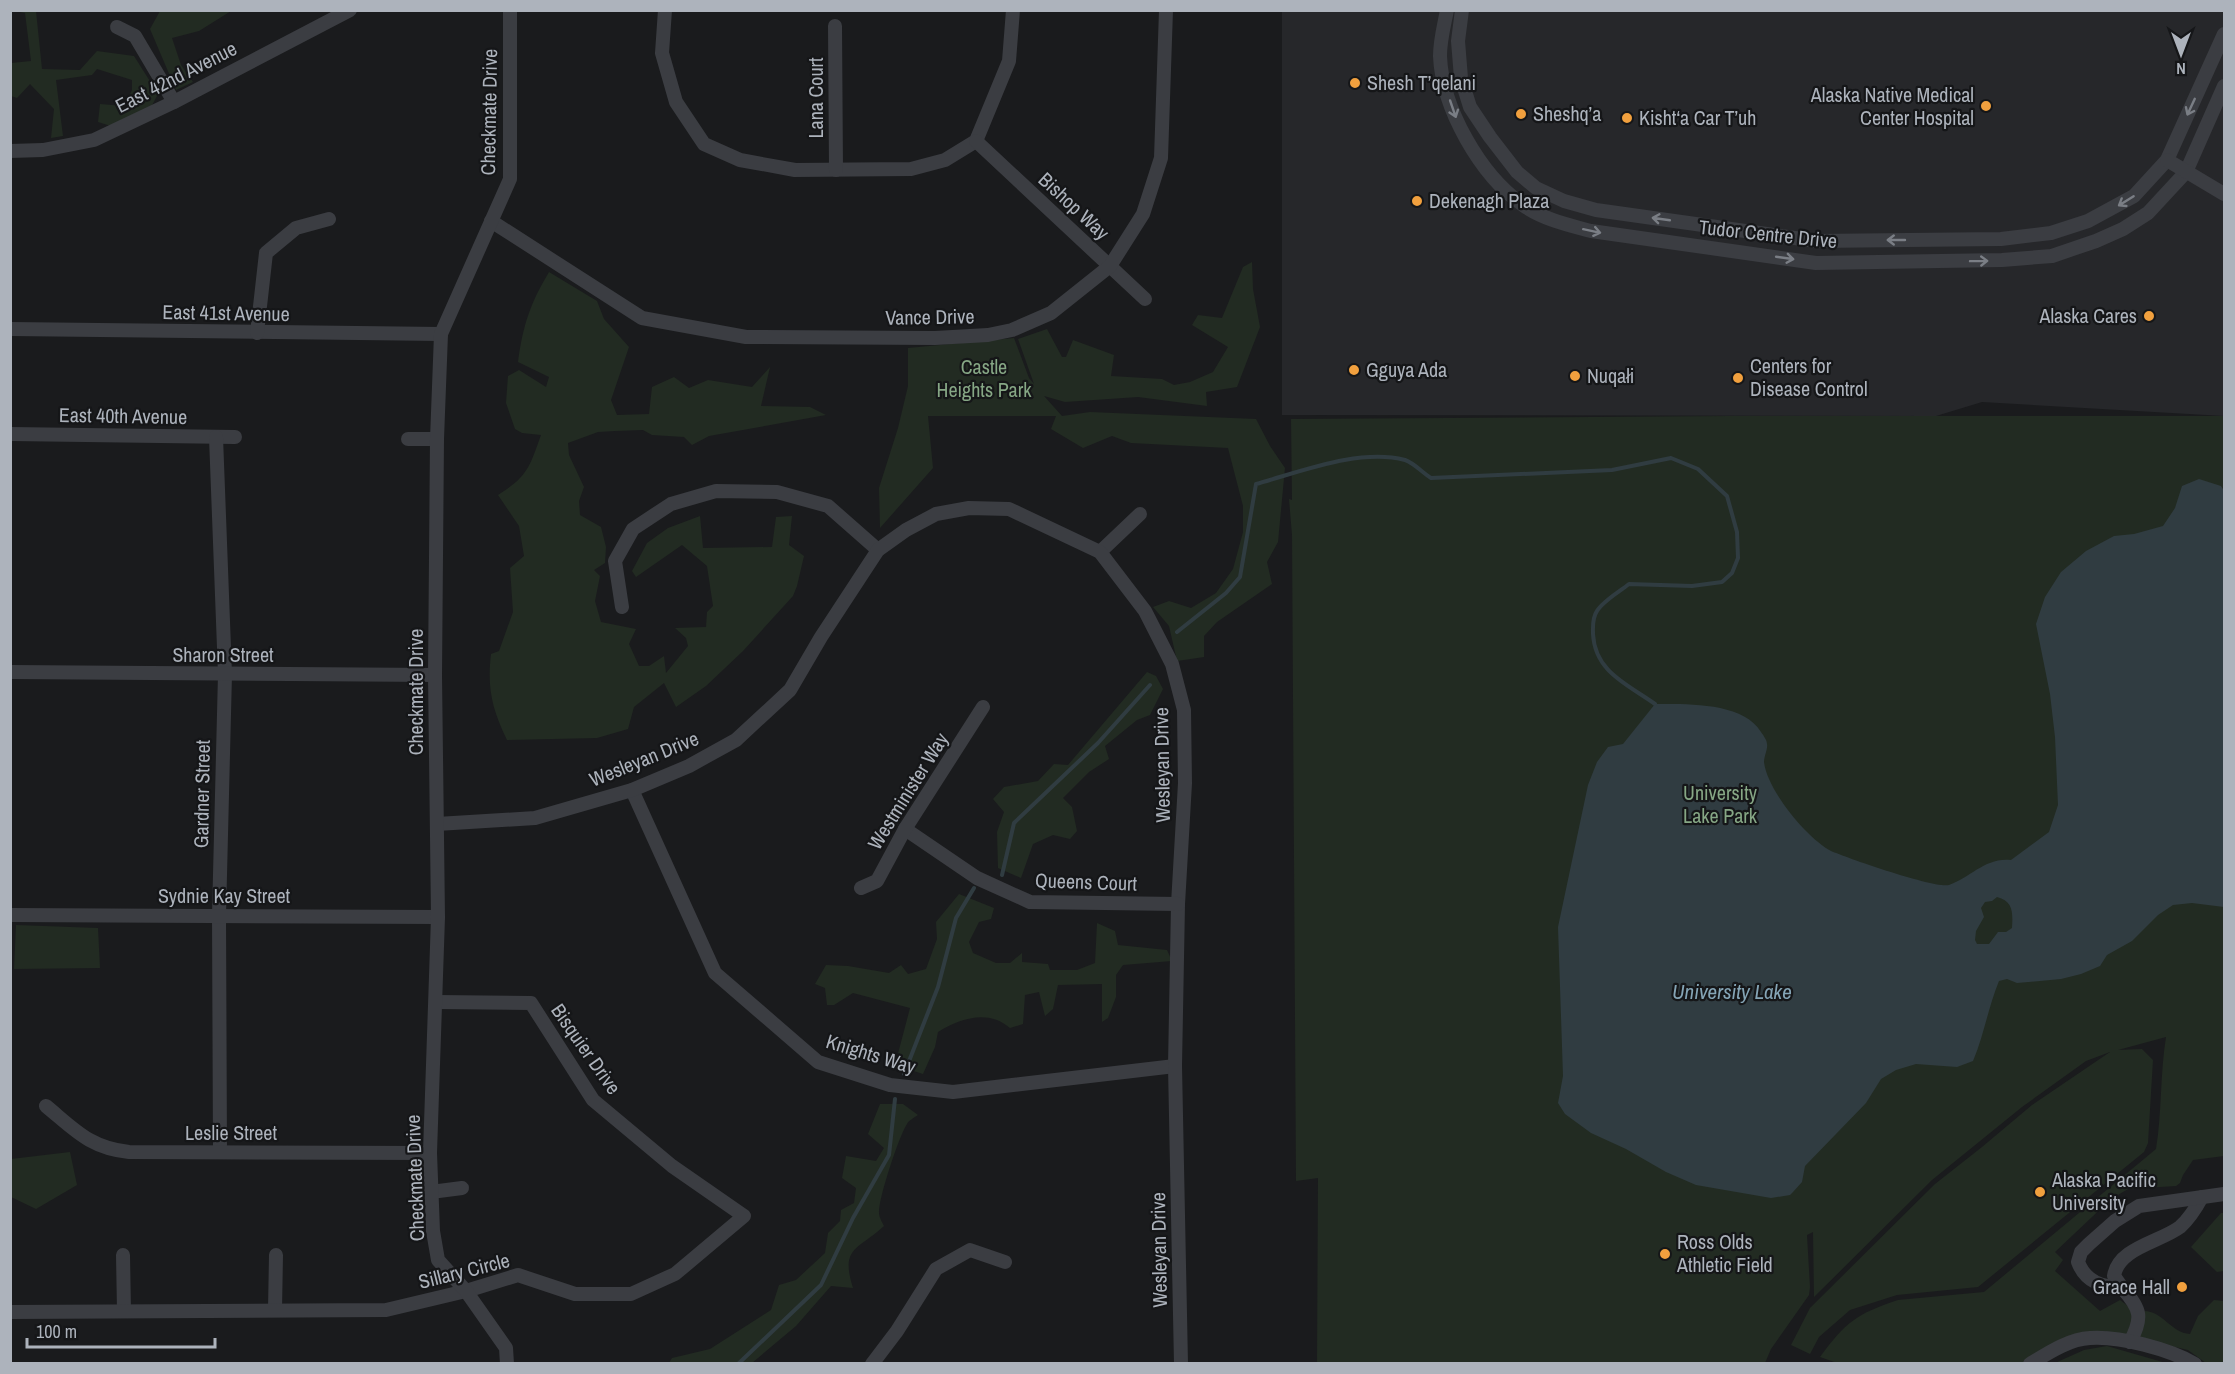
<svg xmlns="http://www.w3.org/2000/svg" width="2235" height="1374" viewBox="0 0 2235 1374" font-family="'Archivo Narrow',sans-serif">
<rect width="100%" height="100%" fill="#1a1b1d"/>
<!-- built -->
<polygon fill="#26272a" points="1282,11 2224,11 2224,416 1982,402 1936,416 1282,415"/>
<!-- green -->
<g fill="#222b22">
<polygon points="11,10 36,11 42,69 80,70 97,51 134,56 158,94 149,111 114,127 98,122 100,104 124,106 132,90 132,80 97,69 92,75 56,80 63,136 51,138 54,109 30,84 17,98 11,96 11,63 31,61 25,13"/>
<polygon points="160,11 231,11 199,31 172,38 181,65 193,82 176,90 150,29"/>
<polygon points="1252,262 1253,289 1260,327 1237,387 1206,392 1207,406 1138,397 1065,402 1044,396 1062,416 1090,412 1256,419 1270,446 1285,468 1278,542 1267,562 1272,584 1217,622 1204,636 1204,657 1177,661 1169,626 1153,607 1169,601 1191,608 1216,593 1233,569 1243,532 1243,506 1228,448 1131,443 1112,436 1083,448 1051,429 1056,416 928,416 933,468 880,528 879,488 898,428 908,386 908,348 1014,338 1029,378 1034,384 1018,339 1047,329 1062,357 1066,357 1073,340 1114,355 1111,376 1162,379 1174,385 1190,382 1213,372 1228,347 1192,325 1198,315 1222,318 1243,267"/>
<path d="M 549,272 L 597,301 L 604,319 L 629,347 L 611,400 L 617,415 L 649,414 L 652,387 L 674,377 L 689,388 L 708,380 L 752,387 L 770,367 L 761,406 L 810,407 L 826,415 L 709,436 L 692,445 L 684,437 L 652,435 L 643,430 L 615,431 L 598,432 L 568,443 L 569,455 L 584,487 L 579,501 L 580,515 L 601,527 L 606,547 L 605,563 L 594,570 L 600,576 L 595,601 L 601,622 L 636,629 L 629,644 L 639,666 L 649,666 L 664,656 L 666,673 L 688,646 L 686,638 L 675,628 L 706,627 L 707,612 L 713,606 L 707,566 L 682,545 L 636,577 L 632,571 L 647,543 L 668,528 L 700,516 L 703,548 L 772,547 L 776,517 L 792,516 L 789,545 L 804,556 L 797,586 L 793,596 L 743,651 L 706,686 L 676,707 L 664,683 L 634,707 L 628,729 L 597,738 L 507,740 C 492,709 487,688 491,654 L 499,651 L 513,612 L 510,568 L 524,556 L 519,526 L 498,495 C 528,476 529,468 541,435 L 522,433 L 515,429 L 506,403 L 508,376 L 519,370 L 546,387 L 549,377 L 518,362 C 523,325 530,304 549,272 Z"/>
<path d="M 1729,416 L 2224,416 L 2224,1156 L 2193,1160 L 2183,1175 L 2180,1183 L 2176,1186 L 2128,1189 L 2111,1199 L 2055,1252 L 2063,1260 L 2055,1271 L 2100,1311 L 2120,1300 L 2133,1310 L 2129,1336 L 2100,1331 L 2077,1336 L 2023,1363 L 1840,1364 L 1820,1357 C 1846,1322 1856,1314 1898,1300 L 1984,1292 L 2156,1149 C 2162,1112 2160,1073 2166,1037 L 2118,1050 L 2142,1049 L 2153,1060 L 2148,1143 L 2144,1152 L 1978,1287 L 1897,1295 L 1850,1310 L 1819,1337 L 1810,1354 L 1791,1345 L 1810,1308 L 1935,1184 L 1982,1147 L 2032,1105 L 2110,1052 L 2086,1061 L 2022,1107 L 1932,1180 L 1814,1297 L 1813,1232 L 1807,1235 L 1810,1287 L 1809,1295 L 1771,1349 L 1765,1363 L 1317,1363 L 1318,1178 L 1296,1181 L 1292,535 L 1289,499 L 1292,500 L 1291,419 Z"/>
<polygon points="1147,672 1156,676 1163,689 1150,715 1137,720 1105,746 1109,759 1089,772 1063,798 1072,807 1077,831 1070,839 1053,835 1033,844 1021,878 998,868 997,832 1004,812 993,799 1004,787 1038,781 1054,764 1068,765"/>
<path d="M 959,894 L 994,908 L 991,919 L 979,922 L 969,942 L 973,953 L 996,963 L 1010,963 L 1022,953 L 1022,962 L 1048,964 L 1050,970 L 1077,970 L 1095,963 L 1097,923 L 1115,931 L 1118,945 L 1167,950 L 1172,961 L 1123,965 L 1116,975 L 1116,997 L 1108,1018 L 1102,1022 L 1102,984 L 1058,985 L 1053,1009 L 1045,1016 L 1039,992 L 1025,995 L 1023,1024 L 1010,1028 C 989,1009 960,1018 938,1032 L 935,1047 L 923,1074 L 895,1065 L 910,1008 L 853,993 L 834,1005 L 827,1005 L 825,988 L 815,984 L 826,965 L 848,966 L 889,973 L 901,965 L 908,974 L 926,969 L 937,939 L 936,922 Z"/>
<polygon points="16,925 98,928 100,968 14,969"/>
<path d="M 880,1104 L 903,1104 L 918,1115 C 914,1118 909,1120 907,1124 C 899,1136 878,1200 879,1213 C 879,1217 882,1222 884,1226 C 858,1250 840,1247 853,1288 L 831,1286 L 796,1326 L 752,1363 L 669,1363 L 672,1358 L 710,1349 L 771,1310 L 779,1285 L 796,1280 L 825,1253 L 828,1233 L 840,1221 L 841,1210 L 854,1203 L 856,1188 L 842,1178 L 846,1156 L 876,1161 L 884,1148 L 868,1134 Z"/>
<polygon points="70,1152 77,1185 36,1209 11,1197 11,1159"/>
<polygon points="2221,1213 2224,1213 2224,1271 2217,1272 2191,1247"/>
<path d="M 2214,1300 L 2224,1301 L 2224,1363 L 2206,1363 L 2188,1350 L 2136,1338 L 2144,1311 C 2163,1311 2171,1333 2190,1334 L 2198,1316 Z"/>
<polygon points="2107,1346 2166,1363 2055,1363 2084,1350"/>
</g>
<!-- water -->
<path fill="#303c41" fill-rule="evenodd" d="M 2199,479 L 2221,486 L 2224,491 L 2224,907 L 2192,903 L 2173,905 L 2158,915 L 2132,941 L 2107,955 L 2100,966 L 2081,974 L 2061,979 L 2017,983 L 2007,979 L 1999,981 C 1988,1008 1984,1035 1973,1061 L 1957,1067 L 1916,1064 L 1896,1070 L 1881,1079 L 1866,1103 L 1805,1166 L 1802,1182 L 1793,1192 L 1790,1195 L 1771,1198 L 1696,1185 L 1666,1172 L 1626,1149 L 1591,1133 L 1565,1114 L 1558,1103 L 1563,1076 L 1558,927 L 1588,785 L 1597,762 L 1608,747 L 1623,744 L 1655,704 C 1687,704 1743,702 1761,732 C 1763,735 1767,740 1767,744 C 1768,749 1764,756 1764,762 C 1767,790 1807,838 1831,851 C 1847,858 1936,889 1949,885 C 1971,877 1986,857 2011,860 L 2049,832 L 2058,805 L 2055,737 L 2050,694 L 2036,624 L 2045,597 L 2061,572 L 2086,551 L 2114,536 L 2134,534 L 2163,526 L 2175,508 L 2182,486 ZM 1997,897 C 2013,901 2013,912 2012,928 L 2006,932 L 1998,932 L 1989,944 L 1977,944 L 1975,940 L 1976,931 L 1984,917 L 1981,908 L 1985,902 L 1992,901 Z"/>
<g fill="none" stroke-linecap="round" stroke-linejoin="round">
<!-- stream -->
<g stroke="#303c41" stroke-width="4">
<path d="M 1177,632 L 1226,593 L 1240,577 L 1256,484 C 1300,472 1359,448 1405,460 C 1414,463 1423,473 1431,478 L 1612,470 L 1671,458 L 1698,469 L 1727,496 L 1737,532 L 1738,558 L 1732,573 L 1722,582 L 1692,586 L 1629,584 C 1619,592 1603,601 1597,611 C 1592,618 1593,627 1593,634 C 1595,672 1627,684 1655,704"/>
<polyline points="1002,875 1014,823 1098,743 1150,685"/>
<polyline points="904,1074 938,987 956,918 974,888"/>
<polyline points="738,1364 821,1285 853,1218 889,1155 895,1099"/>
</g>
<!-- minor -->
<g stroke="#3b3d42" stroke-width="14">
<polyline points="665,10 662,53 676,102 704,144 740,160 795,170 911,169 945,160 976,141 1009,61 1013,10"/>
<path d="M 1447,10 C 1444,26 1440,40 1440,56 C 1442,108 1480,175 1523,205 C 1542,219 1569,225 1591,231 L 1816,263 L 2002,260 L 2052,256 L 2096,241 L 2123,229 L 2148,213 L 2186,172 L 2224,86"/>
<polyline points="1462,10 1458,41 1461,78 1470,107 1490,137 1517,172 1536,188 1564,201 1596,210 1816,241 2001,239 2051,233 2088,221 2134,196 2167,160 2224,34"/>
<polyline points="835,26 836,170"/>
<polyline points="117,27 135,36 174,102"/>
<polyline points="976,141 1145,299"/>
<polyline points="10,151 43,150 94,140 174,102 350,10"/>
<polyline points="2167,160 2224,194"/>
<polyline points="491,221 642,318 746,337 935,338 988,335 1012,330 1051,313 1110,266 1143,214 1161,158 1166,10"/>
<polyline points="10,329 441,334"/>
<polyline points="257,333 266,253 296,228 329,219"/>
<polyline points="10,434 235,437"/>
<polyline points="216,437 225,674 219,915 220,1152"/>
<polyline points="408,439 437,439"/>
<polyline points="1100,552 1140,514"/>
<polyline points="622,607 615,561 633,529 671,504 716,491 777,492 828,506 878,550"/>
<polyline points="10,672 435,675"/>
<polyline points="632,790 715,973 818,1062 890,1085 953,1092 1175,1066"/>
<polyline points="437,824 535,818 632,790 689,766 736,740 790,690 821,637 878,550 906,530 936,514 969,508 1009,509 1100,552 1145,611 1172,664 1184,710 1185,783 1178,904 1175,1066 1181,1364"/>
<polyline points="905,829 977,878 1030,902 1178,904"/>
<polyline points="861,888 877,881 905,829 983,707"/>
<polyline points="10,915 438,917"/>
<path d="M 46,1106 C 75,1130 90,1148 129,1152 L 430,1153"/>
<polyline points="431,1192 462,1188"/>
<polyline points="123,1255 124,1311"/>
<path d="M 2123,1289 L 2114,1276 C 2118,1248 2160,1242 2180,1227 C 2189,1219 2196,1208 2202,1197"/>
<polyline points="275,1310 276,1255"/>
<polyline points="10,1312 386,1310 466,1291 518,1275 575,1294 631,1294 675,1274 744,1216 672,1166 593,1100 531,1003 436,1002"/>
<path d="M 2130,1342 C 2143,1318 2141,1309 2123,1289 C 2102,1286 2086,1283 2078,1262 L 2081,1252 L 2089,1244 L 2115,1221 L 2139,1206 L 2224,1194"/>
<polyline points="507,1364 506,1348 466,1291 438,1260 433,1231 430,1153 438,917 435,675 437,439 441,334 510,179 510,10"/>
<polyline points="872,1364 897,1331 936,1269 970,1250 1005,1262"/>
<path d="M 2030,1364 C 2048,1353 2069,1339 2090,1338 C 2120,1336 2169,1349 2195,1364"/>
</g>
</g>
<!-- one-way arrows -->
<defs><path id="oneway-shaft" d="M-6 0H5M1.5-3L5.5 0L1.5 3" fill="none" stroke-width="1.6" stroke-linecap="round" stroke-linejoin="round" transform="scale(1.5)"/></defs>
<g stroke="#7a7e85">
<use href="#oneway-shaft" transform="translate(2191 107) rotate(115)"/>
<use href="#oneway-shaft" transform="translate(1453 109) rotate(71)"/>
<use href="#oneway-shaft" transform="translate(2126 201) rotate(148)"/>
<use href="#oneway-shaft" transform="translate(1661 219) rotate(-172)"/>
<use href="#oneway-shaft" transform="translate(1592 231) rotate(12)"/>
<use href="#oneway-shaft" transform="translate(1896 240) rotate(180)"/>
<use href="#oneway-shaft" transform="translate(1785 258) rotate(8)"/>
<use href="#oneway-shaft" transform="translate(1979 261) rotate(-1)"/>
</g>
<!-- markers -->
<g fill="#f1a03e" stroke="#151618" stroke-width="2">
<circle cx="1355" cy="83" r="6"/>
<circle cx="1986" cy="106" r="6"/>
<circle cx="1521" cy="114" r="6"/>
<circle cx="1627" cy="118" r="6"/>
<circle cx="1417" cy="201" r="6"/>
<circle cx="2149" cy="316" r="6"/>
<circle cx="1354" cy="370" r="6"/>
<circle cx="1575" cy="376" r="6"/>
<circle cx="1738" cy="378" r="6"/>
<circle cx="2040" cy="1192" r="6"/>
<circle cx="1665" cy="1254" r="6"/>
<circle cx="2182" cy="1287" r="6"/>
</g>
<g text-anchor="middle" stroke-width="4.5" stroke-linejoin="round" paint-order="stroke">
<!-- street labels -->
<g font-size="20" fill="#adb3bc" stroke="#151618">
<text transform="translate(176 77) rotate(-27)" y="7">East 42nd Avenue</text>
<text transform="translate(816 98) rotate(-90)" y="7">Lana Court</text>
<text transform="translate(489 112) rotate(-89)" y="7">Checkmate Drive</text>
<text transform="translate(1074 206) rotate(43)" y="7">Bishop Way</text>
<text transform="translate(1768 234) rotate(6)" y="7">Tudor Centre Drive</text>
<text transform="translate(226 313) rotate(1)" y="7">East 41st Avenue</text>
<text transform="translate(930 317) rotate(-1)" y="7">Vance Drive</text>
<text transform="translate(123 416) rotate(1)" y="7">East 40th Avenue</text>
<text x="223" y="662">Sharon Street</text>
<text transform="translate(416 692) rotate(-90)" y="7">Checkmate Drive</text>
<text transform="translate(644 759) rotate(-22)" y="7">Wesleyan Drive</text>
<text transform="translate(1162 765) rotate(-91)" y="7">Wesleyan Drive</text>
<text transform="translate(908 791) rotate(-58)" y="7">Westminister Way</text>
<text transform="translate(202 794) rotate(-89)" y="7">Gardner Street</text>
<text transform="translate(1086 882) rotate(2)" y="7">Queens Court</text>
<text x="224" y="903">Sydnie Kay Street</text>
<text transform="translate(586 1049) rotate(55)" y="7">Bisquier Drive</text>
<text transform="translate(871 1054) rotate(17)" y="7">Knights Way</text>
<text x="231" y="1140">Leslie Street</text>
<text transform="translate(415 1178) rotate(-92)" y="7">Checkmate Drive</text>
<text transform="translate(1159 1250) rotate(-91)" y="7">Wesleyan Drive</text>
<text transform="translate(464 1271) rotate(-14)" y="7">Sillary Circle</text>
</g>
<!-- poi labels -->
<g font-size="20" fill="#adb3bc" stroke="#151618" text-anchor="start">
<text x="1367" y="90">Shesh T’qelani</text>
<text x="1974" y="102" text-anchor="end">Alaska Native Medical<tspan x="1974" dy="23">Center Hospital</tspan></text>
<text x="1533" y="121">Sheshq’a</text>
<text x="1639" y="125">Kisht‘a Car T’uh</text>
<text x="1429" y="208">Dekenagh Plaza</text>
<text x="2137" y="323" text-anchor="end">Alaska Cares</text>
<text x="1750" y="373">Centers for<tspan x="1750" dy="23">Disease Control</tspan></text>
<text x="1366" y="377">Gguya Ada</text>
<text x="1587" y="383">Nuqałi</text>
<text x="2052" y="1187">Alaska Pacific<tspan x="2052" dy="23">University</tspan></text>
<text x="1677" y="1249">Ross Olds<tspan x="1677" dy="23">Athletic Field</tspan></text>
<text x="2170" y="1294" text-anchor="end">Grace Hall</text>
</g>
<!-- park labels -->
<g font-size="20" fill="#86a785" stroke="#151618">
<text x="984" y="374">Castle<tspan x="984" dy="23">Heights Park</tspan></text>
<text x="1720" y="800">University<tspan x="1720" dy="23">Lake Park</tspan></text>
</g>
<!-- water labels -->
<g font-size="21" font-style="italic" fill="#85a5b6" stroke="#151618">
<text x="1732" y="999">University Lake</text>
</g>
</g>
<!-- border -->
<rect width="2235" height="1374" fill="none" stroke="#adb3bc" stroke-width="24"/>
<!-- north arrow -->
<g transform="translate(2181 54) rotate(180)" stroke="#151618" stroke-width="4.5" paint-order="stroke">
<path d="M0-4.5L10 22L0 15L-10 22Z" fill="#adb3bc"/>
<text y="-9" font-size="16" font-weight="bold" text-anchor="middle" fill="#adb3bc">N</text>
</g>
<!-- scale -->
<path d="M27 1338v9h188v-9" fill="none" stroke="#adb3bc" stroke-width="3"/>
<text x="36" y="1338" font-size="18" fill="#adb3bc" stroke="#151618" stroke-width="4.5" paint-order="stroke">100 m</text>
</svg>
